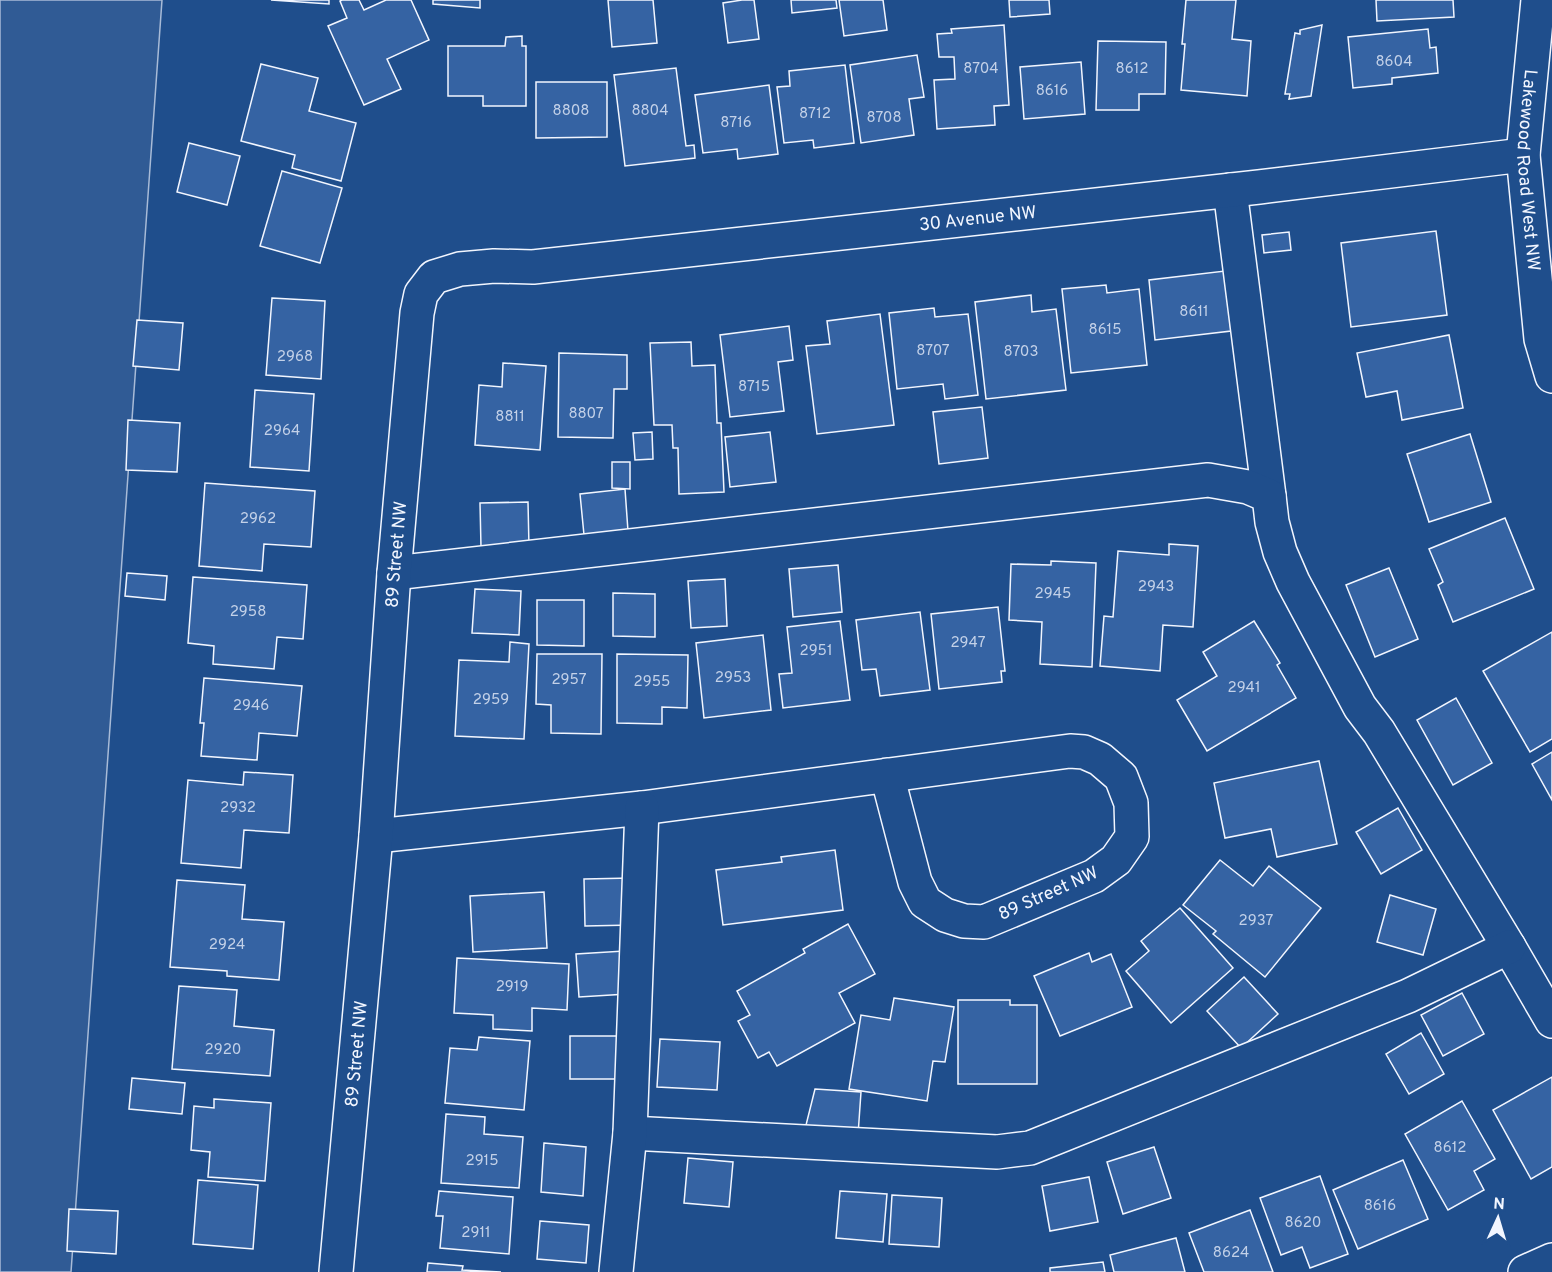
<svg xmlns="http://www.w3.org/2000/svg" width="1552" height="1272" viewBox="0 0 1552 1272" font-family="Overpass,sans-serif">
<rect width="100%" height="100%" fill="#1f4e8c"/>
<!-- green -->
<polygon fill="#305b95" stroke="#a8bbd7" stroke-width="1.5" points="0,0 162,0 71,1272 0,1272"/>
<!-- building -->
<g fill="#3563a3" stroke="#f2f6ff" stroke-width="1.5">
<polygon points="271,0 329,0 329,4"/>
<polygon points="342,0 359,0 364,10 386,0 411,0 429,40 387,59 401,89 364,105 328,26 347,18 340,1"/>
<polygon points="433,0 480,0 480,8 433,4"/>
<polygon points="608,0 653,0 657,43 612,47"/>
<polygon points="742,0 754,0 759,39 728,43 723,3"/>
<polygon points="791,0 836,0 837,8 792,13"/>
<polygon points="839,0 883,0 887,30 844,36"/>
<polygon points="1009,0 1049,0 1050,14 1010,17"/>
<polygon points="1186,0 1236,0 1232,39 1251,41 1247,96 1181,90 1185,44 1182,44"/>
<polygon points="1376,0 1453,0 1454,17 1377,21"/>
<polygon points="1004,25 1009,105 994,106 995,125 937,129 934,80 955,79 954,57 939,57 937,34 952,33 951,29"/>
<polygon points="1322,25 1311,96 1289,99 1290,94 1285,94 1295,33 1300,34 1300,30"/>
<polygon points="1428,29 1430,48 1436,47 1438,73 1392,78 1392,84 1353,88 1348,37"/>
<polygon points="522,36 522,46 526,46 526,106 483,106 483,96 448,96 448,46 505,46 506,37"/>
<polygon points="1098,41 1166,42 1165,94 1139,94 1139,110 1096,110"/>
<polygon points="917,55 924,97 909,99 914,135 861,143 850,65"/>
<polygon points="1081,62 1085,114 1024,119 1020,67"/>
<polygon points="261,64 318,78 309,111 356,123 341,181 292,168 295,155 241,141"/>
<polygon points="845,65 854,143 814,148 813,140 784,143 777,87 790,86 789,71"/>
<polygon points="676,68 686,146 694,145 695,158 625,166 614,75"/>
<polygon points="536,82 607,82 607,137 536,138"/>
<polygon points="769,85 778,154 738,159 737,149 703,153 695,95"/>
<polygon points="189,143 240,156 227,205 177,192"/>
<polygon points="282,171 342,188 320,263 260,246"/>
<polygon points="1436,231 1447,315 1351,327 1341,243"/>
<polygon points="1289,232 1291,250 1264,253 1262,235"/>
<polygon points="1225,271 1231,331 1155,340 1149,280"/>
<polygon points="1106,285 1107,293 1139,289 1147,365 1071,373 1062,289"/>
<polygon points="1031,295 1032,312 1056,309 1066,390 986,399 975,302"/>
<polygon points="272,298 325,301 321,379 266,375"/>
<polygon points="934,308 935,317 968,314 978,395 945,399 943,384 897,389 889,313"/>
<polygon points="880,314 894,425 817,434 806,346 830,344 827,321"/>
<polygon points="137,320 183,323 179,370 133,366"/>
<polygon points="789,326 793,360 778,362 784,411 730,417 720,335"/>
<polygon points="1449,335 1463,408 1402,420 1397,391 1366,397 1357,353"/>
<polygon points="691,342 692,366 715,365 717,423 721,423 724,492 679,494 678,448 673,448 672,425 654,425 650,343"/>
<polygon points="559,353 627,355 627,389 614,389 613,438 558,437"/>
<polygon points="503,363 546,366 540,450 475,445 479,385 502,387"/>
<polygon points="255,390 314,394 309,471 250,467"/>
<polygon points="982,407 988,458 939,464 933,412"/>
<polygon points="128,420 180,423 177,472 126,470"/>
<polygon points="652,432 653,459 635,460 633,433"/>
<polygon points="770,432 776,482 730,487 725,437"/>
<polygon points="1470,434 1491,502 1429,522 1407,454"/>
<polygon points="612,462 630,462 630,489 612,488"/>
<polygon points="205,483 315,491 311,547 264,544 262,571 199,566"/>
<polygon points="625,489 628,531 584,535 580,494"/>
<polygon points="528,502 529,547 481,547 480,503"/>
<polygon points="1505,518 1534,589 1453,622 1438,585 1443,582 1429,549"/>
<polygon points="1169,544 1198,546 1193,627 1163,625 1160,671 1100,666 1104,616 1113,617 1118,551 1169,555"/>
<polygon points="1051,561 1096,563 1092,667 1040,664 1042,622 1009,620 1011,564 1051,565"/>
<polygon points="838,565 842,612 793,617 789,569"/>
<polygon points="1389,568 1418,639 1375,657 1346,585"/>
<polygon points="127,573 167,576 165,600 125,596"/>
<polygon points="193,577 307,585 303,639 277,637 274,669 213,664 214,646 188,643"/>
<polygon points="725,579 727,626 691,628 688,581"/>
<polygon points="475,589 521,591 519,635 472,633"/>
<polygon points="613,593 655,594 655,637 613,636"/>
<polygon points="537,600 584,600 584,646 537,645"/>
<polygon points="998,607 1005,671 1001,671 1002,682 939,689 931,614"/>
<polygon points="920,612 930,690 880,696 876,669 862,670 856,620"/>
<polygon points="840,621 850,700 783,708 779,674 792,673 787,627"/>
<polygon points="1254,621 1280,663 1277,665 1296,698 1207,751 1177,700 1217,676 1203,652"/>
<polygon points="1552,632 1552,739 1530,752 1483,671"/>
<polygon points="763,635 771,710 704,718 696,643"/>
<polygon points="510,642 529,644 524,739 455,736 459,660 509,662"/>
<polygon points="537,654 602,654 601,734 551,733 551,705 536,704"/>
<polygon points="617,654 688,655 687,708 662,707 662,724 617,723"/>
<polygon points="204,678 302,686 297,736 259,733 257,760 201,756 204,723 200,723"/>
<polygon points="1456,698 1492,763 1453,785 1417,720"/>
<polygon points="1552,752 1552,800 1532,764"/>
<polygon points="1319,761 1337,844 1277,857 1271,829 1225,838 1214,783"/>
<polygon points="244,772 293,775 289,833 244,830 241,868 181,863 188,780 243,785"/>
<polygon points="1398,808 1422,850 1381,874 1356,832"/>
<polygon points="835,850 843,910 723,925 716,870 782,862 781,857"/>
<polygon points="1220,860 1253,886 1269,866 1321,908 1265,977 1213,934 1216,931 1183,905"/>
<polygon points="632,878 633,925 585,926 584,879"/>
<polygon points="177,880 245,885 242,919 284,922 279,980 227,976 227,971 170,967"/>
<polygon points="544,892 547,948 473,952 470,896"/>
<polygon points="1390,895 1436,909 1423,955 1377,942"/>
<polygon points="1180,908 1233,968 1171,1023 1126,971 1149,951 1141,941"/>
<polygon points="848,924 875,974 839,993 855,1023 777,1066 769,1052 758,1058 738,1021 750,1015 737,991 805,953 803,949"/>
<polygon points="624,951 627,994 579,997 576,954"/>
<polygon points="1089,953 1092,962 1111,954 1132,1007 1060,1036 1034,976"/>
<polygon points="457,958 569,964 567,1010 532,1008 532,1031 493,1029 493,1015 454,1013"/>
<polygon points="1244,977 1278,1014 1241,1048 1207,1011"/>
<polygon points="179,986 237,990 234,1026 274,1030 270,1076 172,1069"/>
<polygon points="1462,993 1484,1034 1443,1056 1421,1015"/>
<polygon points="894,998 954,1007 945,1062 933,1061 927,1101 849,1089 861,1015 890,1020"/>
<polygon points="958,1000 1010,1000 1010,1005 1037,1005 1037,1084 958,1084"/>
<polygon points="1421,1033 1444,1074 1409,1094 1386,1054"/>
<polygon points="570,1036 619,1036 620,1079 570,1079"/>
<polygon points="479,1037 530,1041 524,1110 445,1103 450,1048 477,1050"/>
<polygon points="660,1039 720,1042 717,1090 657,1087"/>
<polygon points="1552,1077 1552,1167 1531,1179 1493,1110"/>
<polygon points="132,1078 185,1083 182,1114 129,1109"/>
<polygon points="815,1089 861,1092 858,1135 805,1129"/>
<polygon points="214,1099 271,1103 265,1181 208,1177 210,1152 191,1150 194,1106 214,1108"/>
<polygon points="1462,1101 1495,1159 1474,1171 1484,1190 1448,1210 1405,1134"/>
<polygon points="446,1114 485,1117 484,1134 523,1137 519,1188 441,1183"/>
<polygon points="544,1143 586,1147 583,1196 541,1192"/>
<polygon points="1154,1147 1171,1198 1123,1214 1107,1162"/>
<polygon points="688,1158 733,1162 729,1207 684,1203"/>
<polygon points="1403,1160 1428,1219 1358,1249 1333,1190"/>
<polygon points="1320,1176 1348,1254 1310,1268 1302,1247 1281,1255 1260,1198"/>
<polygon points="1089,1177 1098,1222 1050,1231 1042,1186"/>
<polygon points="198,1180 258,1185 253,1249 193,1244"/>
<polygon points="439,1191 513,1197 509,1254 440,1248 443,1216 436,1216"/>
<polygon points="840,1191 887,1194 883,1242 836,1238"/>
<polygon points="892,1195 942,1198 939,1247 889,1244"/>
<polygon points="69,1209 118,1211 116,1254 67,1251"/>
<polygon points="1250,1210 1273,1272 1204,1272 1189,1233"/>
<polygon points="540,1221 589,1225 586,1263 537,1259"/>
<polygon points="1176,1238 1185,1272 1114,1272 1110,1255"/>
<polygon points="1103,1262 1105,1272 1050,1272 1050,1268"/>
<polygon points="428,1263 463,1266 462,1270 501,1272 427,1272"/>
</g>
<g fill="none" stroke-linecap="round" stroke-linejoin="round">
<defs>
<g id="minor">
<path id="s1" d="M 1538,0 L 1523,155 L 1541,339 L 1552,376"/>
<polyline points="1230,190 1269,496"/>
<polyline points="394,573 1208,480 1248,487 1269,496 1272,522 1280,552 1293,582 1360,707 1379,732 1509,947 1552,1021"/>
<polyline points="376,836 642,808 1070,751 1084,752 1100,759 1121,777 1131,803 1132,837 1116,860 1094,876 984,922 964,921 945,915 925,902 915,882 887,775"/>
<polyline points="630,1133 997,1152 1030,1148 1408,996 1509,947"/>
<path id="s2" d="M 336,1272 L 376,836 L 394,573 L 417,313 L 421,294 L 434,277 L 460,269 L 494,266 L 533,267 L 1259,187 L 1523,155"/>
<polyline points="616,1272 630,1133 642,808"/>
<polyline points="1525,1272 1552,1260"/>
</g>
</defs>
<!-- minor casing -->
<use href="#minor" stroke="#f2f6ff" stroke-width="36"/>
<!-- minor -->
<use href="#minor" stroke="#1f4e8c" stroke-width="33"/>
</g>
<g text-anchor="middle" stroke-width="4.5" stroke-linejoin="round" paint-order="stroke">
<!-- number labels -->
<g font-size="15" fill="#c3d1e8">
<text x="1394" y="66">8604</text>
<text x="981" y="73">8704</text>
<text x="1132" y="73">8612</text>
<text x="1052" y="95">8616</text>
<text x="571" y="115">8808</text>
<text x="650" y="115">8804</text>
<text x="815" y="118">8712</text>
<text x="884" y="122">8708</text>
<text x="736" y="127">8716</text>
<text x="1194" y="316">8611</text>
<text x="1105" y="334">8615</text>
<text x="933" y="355">8707</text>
<text x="1021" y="356">8703</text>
<text x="295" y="361">2968</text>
<text x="754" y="391">8715</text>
<text x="586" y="418">8807</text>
<text x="510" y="421">8811</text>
<text x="282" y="435">2964</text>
<text x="258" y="523">2962</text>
<text x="1156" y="591">2943</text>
<text x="1053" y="598">2945</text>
<text x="248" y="616">2958</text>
<text x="968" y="647">2947</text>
<text x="816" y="655">2951</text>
<text x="733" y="682">2953</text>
<text x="569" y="684">2957</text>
<text x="652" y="686">2955</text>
<text x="1244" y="692">2941</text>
<text x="491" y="704">2959</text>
<text x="251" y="710">2946</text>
<text x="238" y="812">2932</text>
<text x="1256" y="925">2937</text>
<text x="227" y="949">2924</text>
<text x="512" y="991">2919</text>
<text x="223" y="1054">2920</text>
<text x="1450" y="1152">8612</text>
<text x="482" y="1165">2915</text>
<text x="1380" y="1210">8616</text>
<text x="1303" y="1227">8620</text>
<text x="476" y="1237">2911</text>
<text x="1231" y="1257">8624</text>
</g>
<!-- street labels -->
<g font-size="18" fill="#f2f6ff" stroke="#1f4e8c">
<text dy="6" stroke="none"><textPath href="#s1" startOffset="171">Lakewood Road West NW</textPath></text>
<text dy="6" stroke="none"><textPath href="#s2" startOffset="1551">30 Avenue NW</textPath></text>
<text dy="6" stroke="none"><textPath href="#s2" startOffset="720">89 Street NW</textPath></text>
<text transform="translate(1048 893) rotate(-24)" y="6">89 Street NW</text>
<text dy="6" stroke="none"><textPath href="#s2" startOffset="219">89 Street NW</textPath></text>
</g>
</g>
<!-- north arrow -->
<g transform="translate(1498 1218) rotate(4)" stroke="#1f4e8c" stroke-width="4.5" paint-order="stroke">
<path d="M0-4.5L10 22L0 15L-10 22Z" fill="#f2f6ff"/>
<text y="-9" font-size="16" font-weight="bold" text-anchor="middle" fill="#f2f6ff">N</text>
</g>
</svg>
